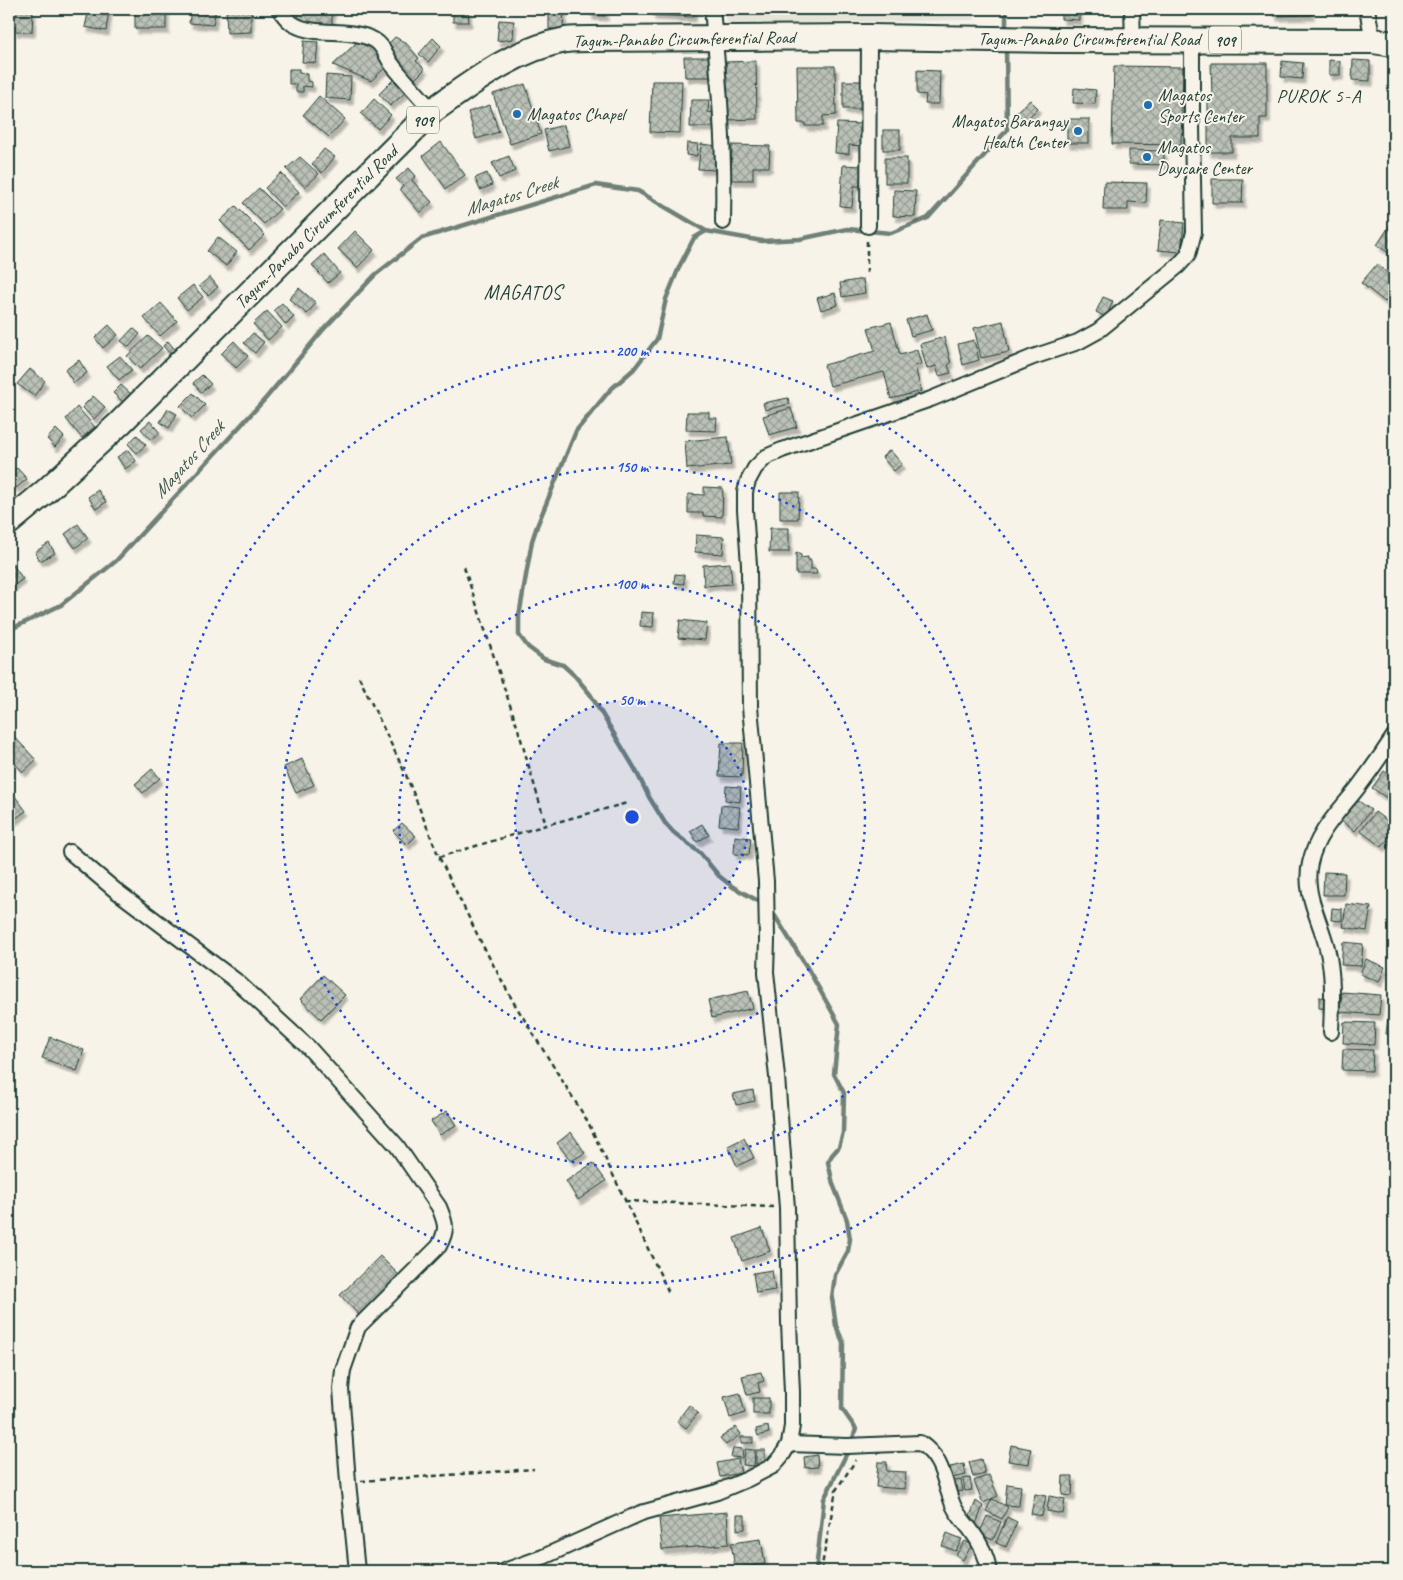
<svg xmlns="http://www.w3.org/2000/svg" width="1403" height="1580" viewBox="0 0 1403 1580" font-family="Caveat,sans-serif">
<defs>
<pattern id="building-cross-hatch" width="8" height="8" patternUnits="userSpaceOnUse" patternTransform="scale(1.25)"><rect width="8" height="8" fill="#bbc1b6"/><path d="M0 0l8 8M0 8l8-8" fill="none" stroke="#979e95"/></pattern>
<filter id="shadow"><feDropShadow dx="3" dy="5" stdDeviation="1" flood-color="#0004"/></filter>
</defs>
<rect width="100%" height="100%" fill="#f7f3e8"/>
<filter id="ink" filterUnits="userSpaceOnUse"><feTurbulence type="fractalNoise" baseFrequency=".02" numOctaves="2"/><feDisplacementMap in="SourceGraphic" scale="10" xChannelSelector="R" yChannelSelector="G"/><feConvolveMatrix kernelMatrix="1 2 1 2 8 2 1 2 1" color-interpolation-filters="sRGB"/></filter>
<g filter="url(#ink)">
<!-- built -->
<polygon fill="#e5e4d9" points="725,9 975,9 975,20 727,24"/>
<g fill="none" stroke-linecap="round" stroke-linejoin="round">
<!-- stream -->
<g stroke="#6f8077" stroke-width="4.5">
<polyline points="1006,9 1006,31"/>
<polyline points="706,231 694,238 680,265 666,299 657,339 634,369 610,390 576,431 537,526 532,541 519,616 519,635 528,647 544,659 563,665 575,676 590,694 635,769 649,797 665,823 673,832 700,853 719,876 733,887 760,902"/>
<polyline points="9,630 61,605 116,561 266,398 322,331 375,275 422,238 596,185 638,191 706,231 762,241 800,239 847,229 891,233 928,218 1007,130 1006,47"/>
<polyline points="775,916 808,969 839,1024 834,1074 844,1093 843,1133 839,1147 832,1155 828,1162 833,1184 847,1220 850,1239 848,1251 835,1275 832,1298 836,1326 843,1342 842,1409 856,1429 850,1447 824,1499 816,1571"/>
</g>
</g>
<!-- building -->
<g fill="url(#building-cross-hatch)" stroke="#1f3d34" filter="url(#shadow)">
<polygon points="89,9 109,10 106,31 85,27"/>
<polygon points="166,9 166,29 135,29 135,10"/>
<polygon points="191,9 216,9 213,25 189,23"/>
<polygon points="226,9 251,9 251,32 227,33"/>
<polygon points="298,9 332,9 332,24 298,22"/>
<polygon points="453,9 468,9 469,22 453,22"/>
<polygon points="549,9 564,10 563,29 549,29"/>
<polygon points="590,9 605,9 605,16 590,15"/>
<polygon points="652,9 694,9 693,17 652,15"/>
<polygon points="1061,9 1079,9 1079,20 1061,19"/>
<polygon points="1274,9 1311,9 1311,15 1274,16"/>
<polygon points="15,10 33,11 32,32 14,31"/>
<polygon points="499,20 514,21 513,39 497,41"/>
<polygon points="395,37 406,43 419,58 416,61 425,69 415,79 394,62 389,43"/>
<polygon points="433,38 441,46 428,62 419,54"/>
<polygon points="304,41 318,42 316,63 302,62"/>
<polygon points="357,42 382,52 389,64 371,81 333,65"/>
<polygon points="684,57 711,57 711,77 685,77"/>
<polygon points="1329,60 1340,61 1340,75 1329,75"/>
<polygon points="1353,60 1370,61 1370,81 1352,80"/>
<polygon points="756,61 757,119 727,120 726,62"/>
<polygon points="1282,61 1303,63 1302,79 1281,77"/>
<polygon points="1211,63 1267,63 1267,118 1260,118 1260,138 1232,138 1232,152 1208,152 1208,96 1212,96"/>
<polygon points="797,66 835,66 836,115 823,116 823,126 805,126 805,123 798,123"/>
<polygon points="1114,66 1183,67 1181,145 1112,144"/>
<polygon points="289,69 299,69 299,73 307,74 307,81 312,82 312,87 303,86 303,92 296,92 296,84 289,84"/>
<polygon points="917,70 940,71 939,104 925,104 926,95 917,94"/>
<polygon points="326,75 351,77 350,100 325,98"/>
<polygon points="393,80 406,92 390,106 379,94"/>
<polygon points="652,81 682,81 680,133 650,132"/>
<rect x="843" y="81" width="23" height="28"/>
<polygon points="525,84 541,134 510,144 493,94"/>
<polygon points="1074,88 1096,90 1095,104 1073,103"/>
<polygon points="319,96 345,119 329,137 303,115"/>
<polygon points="374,99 391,115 378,129 361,114"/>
<polygon points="691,100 709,100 708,112 714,113 713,127 690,127"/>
<polygon points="1030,100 1038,108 1025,121 1016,113"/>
<polygon points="1389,102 1394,102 1394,128 1389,127"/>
<polygon points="490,105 499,132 476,139 468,112"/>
<rect x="1067" y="119" width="22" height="24"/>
<polygon points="837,123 864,124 863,146 849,145 849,154 835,153"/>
<polygon points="564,125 569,146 549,151 544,130"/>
<rect x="883" y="130" width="17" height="20"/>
<polygon points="441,142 465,175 446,189 423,156"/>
<polygon points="687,143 698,144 697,156 686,155"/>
<polygon points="701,144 718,146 716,170 698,169"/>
<polygon points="732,145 770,146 769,167 753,167 753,180 731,180"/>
<polygon points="324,149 335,157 322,173 312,164"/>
<polygon points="1129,150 1164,151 1164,165 1129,164"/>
<polygon points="509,156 515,171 499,178 492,163"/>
<polygon points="300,157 319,174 305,187 286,169"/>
<rect x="885" y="158" width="22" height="25"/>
<polygon points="843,165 862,166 860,186 854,186 852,207 840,206"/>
<polygon points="409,168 416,176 412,180 432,202 420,213 400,189 403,186 396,179"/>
<polygon points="281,173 299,192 283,207 265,188"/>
<polygon points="487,173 492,185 480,190 475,178"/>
<polygon points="1212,179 1243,179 1242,203 1212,203"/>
<polygon points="1104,182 1147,183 1146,203 1128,202 1128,210 1103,210"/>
<polygon points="259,188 280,209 264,224 243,203"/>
<polygon points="894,190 916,191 915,217 893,216"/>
<polygon points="236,206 265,235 249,250 220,221"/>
<polygon points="1394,219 1394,256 1377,245"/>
<polygon points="1161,220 1184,223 1181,252 1158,250"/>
<polygon points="355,231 374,250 357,268 338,249"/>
<polygon points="218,237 237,252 226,266 207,251"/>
<polygon points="324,254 340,273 328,283 312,265"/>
<polygon points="1377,264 1394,279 1394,291 1385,302 1361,283"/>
<polygon points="210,277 218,287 208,295 199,286"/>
<polygon points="863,279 865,293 842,297 840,283"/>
<polygon points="193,285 203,297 187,310 177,298"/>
<polygon points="299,288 316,303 307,314 289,299"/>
<polygon points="835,293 838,305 821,310 817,298"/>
<polygon points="1103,297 1113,301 1106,317 1096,312"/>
<polygon points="161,303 177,321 160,336 144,318"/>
<polygon points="282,303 294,317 286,325 274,310"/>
<polygon points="267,311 282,327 268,340 253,324"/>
<polygon points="927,314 932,330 911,336 906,320"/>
<polygon points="1003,321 1009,352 981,358 974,328"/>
<polygon points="891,322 900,355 917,350 921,364 915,366 921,391 891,399 884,372 830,386 824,365 875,351 868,328"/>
<polygon points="109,325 118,335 103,348 95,338"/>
<polygon points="133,328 140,334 129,347 121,341"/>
<polygon points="253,333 264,342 255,353 244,343"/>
<polygon points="148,336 162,348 140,369 127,356"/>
<polygon points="944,337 951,363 948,365 951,373 939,376 936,366 927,369 920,344"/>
<polygon points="974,340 979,360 963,365 958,344"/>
<polygon points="168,341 176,351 171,355 163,346"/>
<polygon points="234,341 248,356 236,368 221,354"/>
<polygon points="120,356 132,370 119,380 107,366"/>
<polygon points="79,360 87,373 74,383 65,370"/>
<polygon points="30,369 45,381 34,396 17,384"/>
<polygon points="202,375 211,384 201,392 193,383"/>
<polygon points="121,385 131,394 123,402 113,393"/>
<polygon points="193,393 205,405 192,418 180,406"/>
<polygon points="93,396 105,407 94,419 82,407"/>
<polygon points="788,398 790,404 765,410 763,403"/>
<polygon points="77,407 95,427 82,438 66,419"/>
<polygon points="791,408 797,427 769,435 763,416"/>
<polygon points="168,409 177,414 169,428 160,422"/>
<polygon points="687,412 709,412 709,418 717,418 716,431 686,430"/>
<polygon points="150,421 160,433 151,440 141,429"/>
<polygon points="56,429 64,437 55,447 47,439"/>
<polygon points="137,435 146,445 137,453 128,444"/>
<polygon points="728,437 731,465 687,469 685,441"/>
<polygon points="128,450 136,461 125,469 117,457"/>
<polygon points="890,450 902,464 894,471 882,457"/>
<polygon points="17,468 27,479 16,488 9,480 9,474"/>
<polygon points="704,487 723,488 722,517 703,516 703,513 688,513 688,494 704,495"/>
<polygon points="98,490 106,502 96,509 88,497"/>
<polygon points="780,492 799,492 798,519 780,519"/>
<polygon points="78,524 88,538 75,548 65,534"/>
<polygon points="770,528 789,528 789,552 769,552"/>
<polygon points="696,535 724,537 723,554 695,552"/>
<polygon points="49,543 55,553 40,561 35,552"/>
<polygon points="796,553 801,555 801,558 808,557 808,560 811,560 811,569 816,569 817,574 796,574"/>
<polygon points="10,561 23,579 11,588 9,585"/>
<polygon points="730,563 732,584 704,586 703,565"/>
<polygon points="675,574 684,575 684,584 674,583"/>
<polygon points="641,612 654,613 653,627 640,626"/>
<polygon points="680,620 707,623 705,640 678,638"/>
<polygon points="10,732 36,760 23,772 9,757 9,733"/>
<polygon points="721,743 743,743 742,777 719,776"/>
<polygon points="302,759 314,785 296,793 284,767"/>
<polygon points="152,769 160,778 143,793 135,784"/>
<polygon points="1384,771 1394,778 1394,803 1372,788"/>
<polygon points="726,786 741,787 740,802 725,800"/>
<polygon points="14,795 26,811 12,821 9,816 9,799"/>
<polygon points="1356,799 1371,810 1355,831 1340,820"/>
<polygon points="721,805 740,807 738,827 719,825"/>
<polygon points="1375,812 1394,826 1394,831 1382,847 1360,831"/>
<polygon points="402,823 416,836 407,845 393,831"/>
<polygon points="702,824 709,835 697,842 690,831"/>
<polygon points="735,836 751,838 749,855 734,854"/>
<polygon points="1324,872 1345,873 1344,895 1323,895"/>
<polygon points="1346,904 1371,907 1367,931 1343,927"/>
<polygon points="1332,908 1342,909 1342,921 1331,920"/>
<polygon points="1343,942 1363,944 1361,966 1341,965"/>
<polygon points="1366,959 1385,967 1379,982 1360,974"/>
<polygon points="323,975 345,995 321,1019 300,999"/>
<polygon points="748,991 753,1008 712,1018 708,1000"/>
<polygon points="1342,992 1381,995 1379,1015 1340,1012"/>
<polygon points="1319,997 1329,998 1328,1009 1319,1008"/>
<polygon points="1389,1010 1394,1010 1394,1035 1386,1034"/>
<polygon points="1344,1022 1375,1023 1374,1045 1343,1043"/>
<polygon points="50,1037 84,1050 77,1071 42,1058"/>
<polygon points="1343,1049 1373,1050 1372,1071 1342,1070"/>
<polygon points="753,1090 755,1101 736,1105 733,1094"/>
<polygon points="447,1111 456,1125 440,1135 431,1121"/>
<polygon points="571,1132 585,1153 571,1161 557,1143"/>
<polygon points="744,1138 754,1158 737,1166 728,1146"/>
<polygon points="593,1163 606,1181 578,1200 566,1181"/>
<polygon points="762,1228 770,1251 742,1261 734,1238"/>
<polygon points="380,1256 400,1276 359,1315 340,1295"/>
<polygon points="772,1270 775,1290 756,1293 753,1273"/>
<polygon points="761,1372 764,1381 758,1383 760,1392 747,1395 742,1376"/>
<polygon points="740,1393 745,1413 730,1418 724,1397"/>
<rect x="753" y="1398" width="16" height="16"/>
<polygon points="689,1405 698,1413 686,1428 677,1421"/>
<polygon points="768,1426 769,1433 758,1436 756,1429"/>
<polygon points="736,1427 741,1434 726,1445 720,1438"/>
<rect x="741" y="1437" width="12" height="6"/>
<polygon points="1011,1445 1031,1449 1029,1464 1008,1461"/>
<polygon points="733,1448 743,1449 742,1458 731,1457"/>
<polygon points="745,1449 755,1450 754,1466 743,1465"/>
<rect x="756" y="1450" width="9" height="14"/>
<polygon points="817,1455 818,1467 805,1468 804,1457"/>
<polygon points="738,1459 741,1473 720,1477 717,1463"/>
<polygon points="981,1459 985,1474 973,1477 969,1462"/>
<polygon points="878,1462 887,1462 886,1471 906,1472 905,1489 876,1487"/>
<polygon points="964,1464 966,1475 952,1478 950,1467"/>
<polygon points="989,1475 998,1496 983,1503 974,1481"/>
<polygon points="1063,1476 1073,1476 1072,1496 1062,1495"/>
<polygon points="970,1478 972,1490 965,1491 963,1479"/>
<polygon points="961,1480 963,1491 957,1492 955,1481"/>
<polygon points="1007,1484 1021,1486 1019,1506 1005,1505"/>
<polygon points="1035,1494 1046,1496 1042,1516 1031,1514"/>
<polygon points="1049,1496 1065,1499 1063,1514 1047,1511"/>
<polygon points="992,1499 1008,1507 1002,1519 986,1511"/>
<polygon points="976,1501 983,1506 976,1524 968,1521"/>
<polygon points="727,1512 729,1544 662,1550 659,1518"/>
<polygon points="737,1515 745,1515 745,1529 737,1530"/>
<polygon points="987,1516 1001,1522 993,1540 979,1534"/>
<polygon points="1007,1517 1017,1522 1006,1547 996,1543"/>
<polygon points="947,1533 962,1539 956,1551 942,1546"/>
<polygon points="761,1539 765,1564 735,1568 731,1543"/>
<polygon points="965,1541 972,1545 963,1560 956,1555"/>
</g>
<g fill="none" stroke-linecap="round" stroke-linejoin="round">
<defs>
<g id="street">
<path d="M 279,9 C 284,15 288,22 295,25 C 316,37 351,27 374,40 C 385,46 386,58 394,67 C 406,82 420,96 432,111"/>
<path d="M 712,9 C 719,80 725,150 723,222"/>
<polyline points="1132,9 1133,40"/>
<polyline points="1367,9 1373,41"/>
<polyline points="868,226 869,37"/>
<path d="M 70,852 L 115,890 L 235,980 L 309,1048 L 397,1146 L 439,1207 C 446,1224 448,1229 439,1246 L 358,1327 L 343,1370 L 341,1389 L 348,1482 L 357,1571"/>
<path d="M 1331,1032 C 1332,1003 1334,976 1327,948 C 1320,919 1303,893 1310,863 C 1317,831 1340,811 1359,786 C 1371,770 1383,753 1394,736"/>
<path d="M 789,1444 L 847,1446 L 920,1443 C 945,1460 943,1482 954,1507 C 958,1515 964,1522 970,1529 C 980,1542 987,1555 989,1571"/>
<polyline points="504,1571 543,1557 641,1513 717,1492 748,1479 773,1466 783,1454 789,1444 792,1426 792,1392 789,1323 787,1208 777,1077 766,972 767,940 766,881 750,707 749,565 745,510 745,492 748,481 755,468 766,457 782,450 931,399 1033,357 1078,342 1098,331 1178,266 1188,255 1194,232 1192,126 1192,40"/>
</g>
<path id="highway" d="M 9,522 L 45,492 L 120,423 L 432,111 C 473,82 515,49 566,40 C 574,39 582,39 589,39 L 869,37 L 1056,40 L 1373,41 L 1394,44"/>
</defs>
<!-- street casing -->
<use href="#street" stroke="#1f3d34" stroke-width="18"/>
<!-- highway casing -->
<use href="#highway" stroke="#1f3d34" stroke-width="28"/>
<!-- path -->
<g stroke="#1f3d34" stroke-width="2.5" stroke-dasharray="5 4" stroke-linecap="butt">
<polyline points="867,273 867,240"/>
<polyline points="464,567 518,729 546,825"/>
<polyline points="359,677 406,775 439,857 483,946 514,1003 588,1122 669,1293"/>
<polyline points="439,857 546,825 627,803"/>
<polyline points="625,1201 773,1207"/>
<polyline points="361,1481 534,1469"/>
<polyline points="821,1571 836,1490 856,1460"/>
</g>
<!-- street -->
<use href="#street" stroke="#f7f3e8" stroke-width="14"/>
<!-- highway -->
<use href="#highway" stroke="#f7f3e8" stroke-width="24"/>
</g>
</g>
<!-- distance rings -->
<circle cx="632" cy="817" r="117" fill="#1d4ed8" fill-opacity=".12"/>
<g fill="none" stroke="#1d4ed8" stroke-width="2.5" stroke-dasharray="2.5 5">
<circle cx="632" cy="817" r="117"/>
<circle cx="632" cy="817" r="233"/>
<circle cx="632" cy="817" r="350"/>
<circle cx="632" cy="817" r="466"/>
</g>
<!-- markers -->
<g fill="#1f6fb2" stroke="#f7f3e8" stroke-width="2">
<circle cx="1148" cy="105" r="5"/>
<circle cx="517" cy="114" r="5"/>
<circle cx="1078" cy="131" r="5"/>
<circle cx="1147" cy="157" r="5"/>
</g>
<g text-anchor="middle" stroke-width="4" stroke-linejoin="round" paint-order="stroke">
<!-- shield labels -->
<g fill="#f7f3e8" stroke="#60746a" stroke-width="1">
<rect x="1209" y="26.5" width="32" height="27" rx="4"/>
<rect x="407" y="106.5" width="32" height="27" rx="4"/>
</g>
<g font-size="16" font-weight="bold" fill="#1f3d34">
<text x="1225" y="46">909</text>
<text x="423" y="126">909</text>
</g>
<!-- street labels -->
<g font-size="18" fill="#1f3d34" stroke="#f7f3e8">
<text transform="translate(684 39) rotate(-1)" y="6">Tagum-Panabo Circumferential Road</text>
<text x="1089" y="45">Tagum-Panabo Circumferential Road</text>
<text transform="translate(316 227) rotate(-45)" y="6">Tagum-Panabo Circumferential Road</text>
</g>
<!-- poi labels -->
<g font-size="18" fill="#1f3d34" stroke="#f7f3e8" text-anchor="start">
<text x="1158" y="101">Magatos<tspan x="1158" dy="21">Sports Center</tspan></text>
<text x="527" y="120">Magatos Chapel</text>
<text x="1068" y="127" text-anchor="end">Magatos Barangay<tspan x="1068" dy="21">Health Center</tspan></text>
<text x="1157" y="153">Magatos<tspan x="1157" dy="21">Daycare Center</tspan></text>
</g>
<!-- neighbourhood labels -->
<g font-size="19" letter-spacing="1" fill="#1f3d34" stroke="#f7f3e8">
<text x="1319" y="102">PUROK 5-A</text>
</g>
<!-- water labels -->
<g font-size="19" font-style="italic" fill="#405950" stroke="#f7f3e8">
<text transform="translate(511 195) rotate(-17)" y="7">Magatos Creek</text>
<text transform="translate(188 459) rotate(-48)" y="7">Magatos Creek</text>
</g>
<!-- quarter labels -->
<g font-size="20" letter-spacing="1" fill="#1f3d34" stroke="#f7f3e8">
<text x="523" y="299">MAGATOS</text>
</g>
</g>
<circle cx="632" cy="817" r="8" fill="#1d4ed8" stroke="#f7f3e8" stroke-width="2.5"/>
<g font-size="15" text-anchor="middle" font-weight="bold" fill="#1d4ed8" stroke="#f7f3e8" stroke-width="4" stroke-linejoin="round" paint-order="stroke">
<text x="632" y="356">200 m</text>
<text x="632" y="472">150 m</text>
<text x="632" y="589">100 m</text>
<text x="632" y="705">50 m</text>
</g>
<!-- margin -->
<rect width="1403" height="1580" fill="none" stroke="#f7f3e8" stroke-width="30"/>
<rect x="15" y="15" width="1373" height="1550" fill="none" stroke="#1f3d34" stroke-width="2" filter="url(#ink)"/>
</svg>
